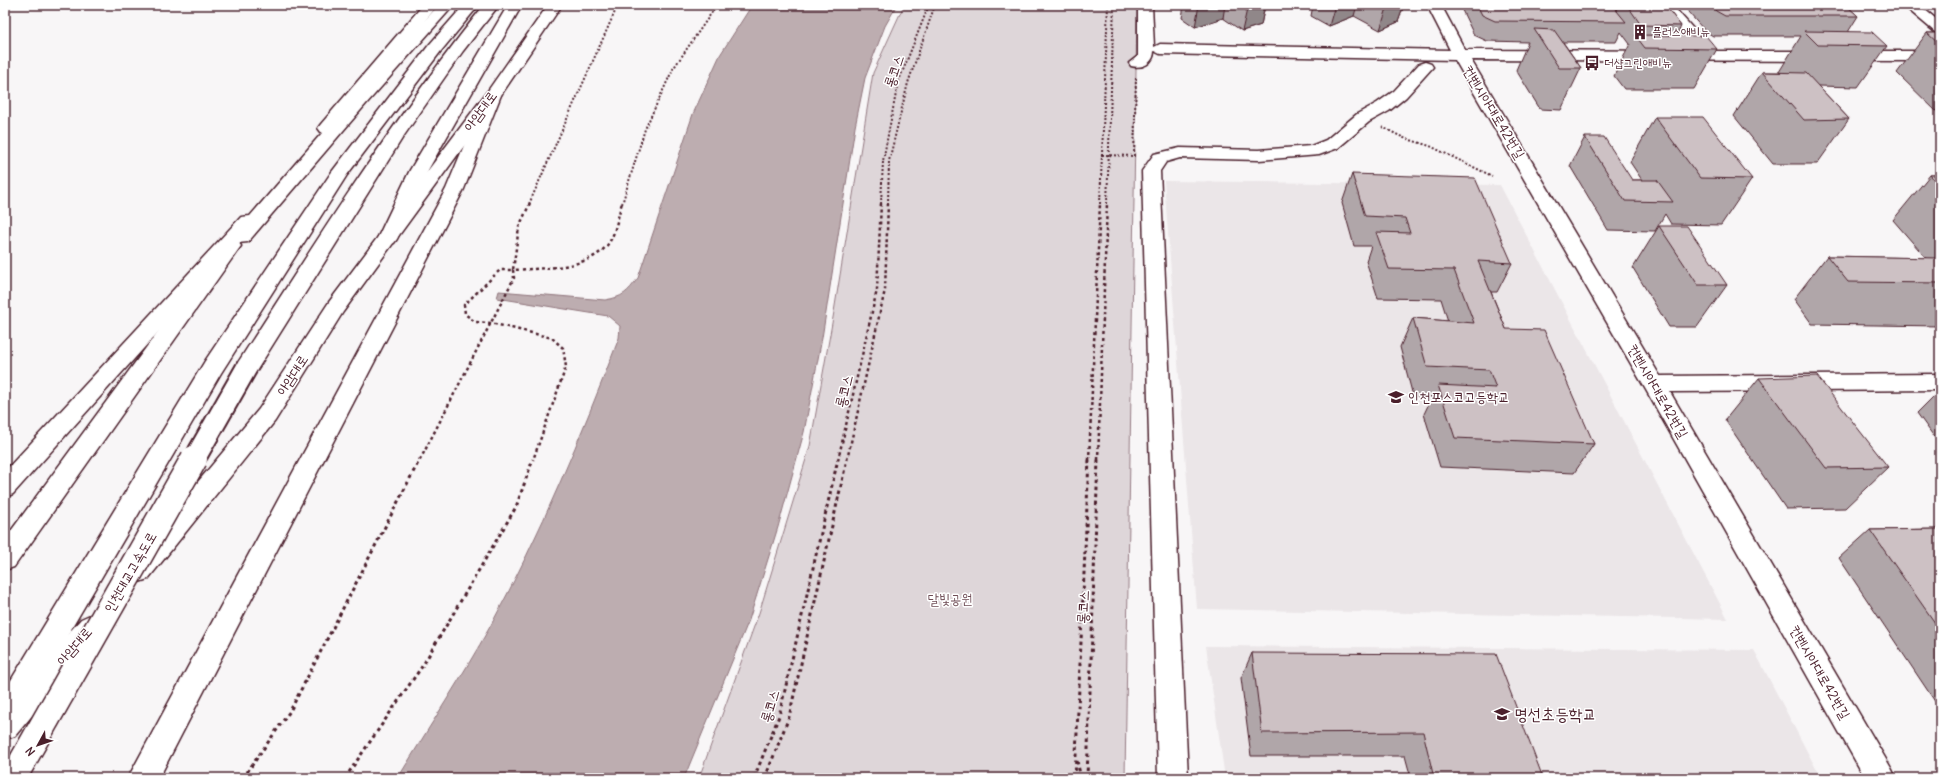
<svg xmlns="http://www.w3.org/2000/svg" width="1945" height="783" viewBox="0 0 1945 783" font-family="Delius,'Poor Story',sans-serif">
<rect width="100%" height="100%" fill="#f8f6f7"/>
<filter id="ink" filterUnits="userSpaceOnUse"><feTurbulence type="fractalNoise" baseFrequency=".025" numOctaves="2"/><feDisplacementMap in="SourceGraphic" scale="8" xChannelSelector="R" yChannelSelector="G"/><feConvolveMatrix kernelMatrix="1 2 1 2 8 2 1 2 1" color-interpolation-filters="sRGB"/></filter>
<g filter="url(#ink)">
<!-- built -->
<g fill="#ebe6e8">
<polygon points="1164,181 1500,185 1728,619 1197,609"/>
<polygon points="1206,646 1754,650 1821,778 1225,778"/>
</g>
<!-- green -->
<polygon fill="#ded6d9" stroke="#947a82" points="904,5 1137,5 1125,778 699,778 759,613 810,446 834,312 873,73"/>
<!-- water -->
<path fill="#bdadb0" stroke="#8f747b" d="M 752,5 L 897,5 L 885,26 L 865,78 L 855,127 L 822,338 L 804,432 L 778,527 L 749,620 L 684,778 L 398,778 C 429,727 462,677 491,625 C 541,533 581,436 619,338 L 620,326 L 608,316 L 497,298 L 499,291 L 605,300 C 623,297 627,293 638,278 L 693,114 L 720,55 Z"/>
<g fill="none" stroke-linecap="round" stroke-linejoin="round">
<defs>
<g id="minor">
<path d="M 1138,5 L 1152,5 L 1154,47 L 1160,44 L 1450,50 L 1427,5 L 1441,5 L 1465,50 L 1696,51 L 1657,5 L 1672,5 L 1713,51 L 1940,51 L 1940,61 L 1471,60 L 1660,376 L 1940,374 L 1940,390 L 1670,392 L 1891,768 L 1896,778 L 1865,778 L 1646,390 L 1455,60 L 1160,54 L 1154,51 C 1154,63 1143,69 1131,66 L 1129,63 L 1138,56 Z"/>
<polygon points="1903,5 1919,5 1940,22 1940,34 1935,32"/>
<polygon points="1425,62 1431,64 1433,67 1406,97 1389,111 1369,122 1338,148 1319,155 1259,160 1180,158 1166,162 1160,171 1188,778 1158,778 1142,171 1154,154 1180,148 1259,150 1311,146 1326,140 1357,114 1377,103 1394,91 1419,64"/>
</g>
<g id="major">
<polygon points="423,5 438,5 333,132 327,133 321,132 318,128 321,124"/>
<polygon points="548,5 562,5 499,98 343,312 275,421 148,579 139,582 130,579 126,571 130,563 259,409 329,302 487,92"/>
<polygon points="231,240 238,242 241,246 238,250 14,567 5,570 5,539 224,242"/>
<polygon points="90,615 99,619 103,627 99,635 15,736 5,739 5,705 81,619"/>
</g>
<g id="highway">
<polygon points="439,5 454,5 366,104 248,242 238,243 13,494 5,497 5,471 241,217 250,216 354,96"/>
<polygon points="464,5 479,5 441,51 347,175 221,373 15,725 5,729 5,690 205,361 331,173 429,45"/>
<path d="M 484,5 L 499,5 L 463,51 L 403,137 L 255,373 L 247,375 L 239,373 L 236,367 L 239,361 C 317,240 394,118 484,5 Z"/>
<polygon points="508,5 522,5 428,170 397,239 394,243 387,245 380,243 377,239 410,170"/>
<polygon points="493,90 499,92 501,95 464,189 159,778 128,778 446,189 485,95 487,92"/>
</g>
</defs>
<!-- minor casing -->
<use href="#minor" stroke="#4a1f2b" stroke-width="3"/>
<!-- major casing -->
<use href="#major" stroke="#4a1f2b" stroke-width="3"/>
<!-- highway casing -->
<use href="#highway" stroke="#4a1f2b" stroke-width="3"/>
<!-- path-far2 -->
<g stroke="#4a1f2b" stroke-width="2" stroke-dasharray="2 2" stroke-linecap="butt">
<polyline points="1382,127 1404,138 1430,146 1492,176"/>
<polyline points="1102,155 1135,156"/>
<polyline points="1134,156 1136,77"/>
<polyline points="529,204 618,5"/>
<polyline points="622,204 645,129 673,69 717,5"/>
<polyline points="881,204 883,161 898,83 929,5"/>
<polyline points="888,204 889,161 908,83 935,5"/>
<polyline points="1100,204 1108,5"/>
<polyline points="1107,204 1114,5"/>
</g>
<!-- path-far1 -->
<g stroke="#4a1f2b" stroke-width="2.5" stroke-dasharray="3 3" stroke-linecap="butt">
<polyline points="530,203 519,227 513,270 500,270 464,305 465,314 475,322 491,323 552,338 563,348 566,367 533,460"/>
<path d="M 420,460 L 514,278 L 513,270 C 542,268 593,270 610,241 C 616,231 618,215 622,203"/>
<polyline points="838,460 877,290 881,203"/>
<polyline points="847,460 885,290 888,203"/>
<polyline points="1089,460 1100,203"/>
<polyline points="1098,460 1107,203"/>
</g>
<!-- path -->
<g stroke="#4a1f2b" stroke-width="3" stroke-dasharray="3.5 3.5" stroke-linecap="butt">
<polyline points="1077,761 1081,778"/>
<polyline points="243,778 290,711 420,459"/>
<polyline points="345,778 423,665 516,507 533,459"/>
<polyline points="754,778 779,716 838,459"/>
<polyline points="765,778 789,717 847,459"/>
<polyline points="1075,778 1089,459"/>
<polyline points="1087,778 1098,459"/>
</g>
<!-- minor -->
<use href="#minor" fill="#fff" fill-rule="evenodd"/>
<!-- major -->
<use href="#major" fill="#fff" fill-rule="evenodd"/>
<!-- highway -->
<use href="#highway" fill="#fff" fill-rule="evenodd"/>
<defs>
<polyline id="highway-bridge-far1" points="194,460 247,367"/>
<polyline id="highway-bridge" points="13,778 194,459"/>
</defs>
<!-- highway-bridge-far1 casing -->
<use href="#highway-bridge-far1" stroke="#4a1f2b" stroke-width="24" stroke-linecap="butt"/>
<!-- highway-bridge casing -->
<use href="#highway-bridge" stroke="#4a1f2b" stroke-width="29" stroke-linecap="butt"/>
<!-- highway-bridge-far1 -->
<use href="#highway-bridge-far1" stroke="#fff" stroke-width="20"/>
<!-- highway-bridge -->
<use href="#highway-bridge" stroke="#fff" stroke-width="26"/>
</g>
<!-- wall -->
<g fill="#b0a6a9" stroke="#4a1f2b">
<polygon points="1184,5 1265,5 1261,25 1242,31 1223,18 1195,27 1182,18"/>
<polygon points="1313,5 1404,5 1398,22 1380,30 1354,16 1329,26 1311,16"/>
<polygon points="1462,5 1612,5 1616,10 1618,5 1665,5 1681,26 1677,36 1717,49 1694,89 1624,89 1614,76 1630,44 1621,32 1616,42 1563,42 1581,68 1561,110 1540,109 1516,70 1528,42 1487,41 1474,35 1461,8"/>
<polygon points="1692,5 1846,5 1858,16 1848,32 1887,46 1858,87 1818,86 1849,119 1817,164 1773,164 1734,116 1762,72 1779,72 1801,36 1713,36 1705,31 1688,12"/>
<polygon points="1927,33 1940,33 1940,113 1938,113 1897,73"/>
<polygon points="1655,117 1752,179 1721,225 1671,224 1665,214 1655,231 1608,230 1570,166 1585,137 1632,180 1642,180 1630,162"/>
<polygon points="1352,174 1512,263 1497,292 1491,292 1506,329 1594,444 1574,473 1440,467 1424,414 1432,397 1413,396 1400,347 1413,318 1448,321 1441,299 1378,298 1366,261 1371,246 1354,246 1342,203"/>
<polygon points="1930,175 1940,175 1940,326 1812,324 1794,299 1827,256 1926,258 1893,220"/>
<polygon points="1659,226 1727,285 1697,327 1669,327 1633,268"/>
<polygon points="1759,378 1888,467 1845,508 1786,509 1725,420"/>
<polygon points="1940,390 1940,445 1917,413"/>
<polygon points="1940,529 1940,709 1839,558 1870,530"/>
<polygon points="1252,653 1543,778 1411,778 1405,756 1251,756 1241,678"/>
</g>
<!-- shaded-wall -->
<g fill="#908789" stroke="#4a1f2b">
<polygon points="1199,5 1225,5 1223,18 1195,27"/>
<polygon points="1248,5 1265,5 1261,25 1242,31"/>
<polygon points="1335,5 1357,5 1354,16 1329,26"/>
<polygon points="1388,5 1404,5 1398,22 1380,30"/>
</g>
<!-- building -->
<g fill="#cdc1c4" stroke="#4a1f2b">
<polygon points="1477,5 1612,5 1626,22 1495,21 1482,15"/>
<polygon points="1627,5 1665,5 1681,26 1641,25"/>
<polygon points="1711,5 1846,5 1858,16 1725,16 1716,11"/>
<polygon points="1534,29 1554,30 1581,68 1559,68"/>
<polygon points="1804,31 1872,32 1887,46 1818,45"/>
<polygon points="1927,33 1940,33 1940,45"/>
<polygon points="1635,35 1706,36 1717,49 1645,48"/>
<polygon points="1762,72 1806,73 1849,119 1804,120"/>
<polygon points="1655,117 1703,117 1752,179 1700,178"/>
<polygon points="1585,137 1604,137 1632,180 1657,180 1673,202 1625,201"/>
<polygon points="1352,174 1475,178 1512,263 1478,261 1506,329 1544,330 1594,444 1455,438 1438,385 1496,388 1489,370 1427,367 1413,318 1474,323 1454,270 1389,269 1376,232 1410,233 1405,218 1365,216"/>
<polygon points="1930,175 1940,175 1940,186"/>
<polygon points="1659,226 1687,226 1727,285 1698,285"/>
<polygon points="1827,256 1940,258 1940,283 1848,282"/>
<polygon points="1817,376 1888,467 1826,468 1759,378"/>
<polygon points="1940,529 1940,630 1870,530"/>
<polygon points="1252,653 1496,654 1543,778 1434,778 1423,732 1262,733"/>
</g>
</g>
<!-- icons -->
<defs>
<symbol id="building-bare" viewBox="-9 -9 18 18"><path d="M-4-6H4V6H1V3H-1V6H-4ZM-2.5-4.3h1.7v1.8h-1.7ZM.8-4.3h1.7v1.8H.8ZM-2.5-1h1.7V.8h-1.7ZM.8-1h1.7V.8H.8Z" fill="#4a1f2b" stroke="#fff" stroke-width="2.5" paint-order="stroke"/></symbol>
<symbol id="bus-bare" viewBox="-9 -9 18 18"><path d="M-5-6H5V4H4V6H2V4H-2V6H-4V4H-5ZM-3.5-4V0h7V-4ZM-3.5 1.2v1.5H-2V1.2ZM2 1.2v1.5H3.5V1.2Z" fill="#4a1f2b" stroke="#fff" stroke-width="2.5" paint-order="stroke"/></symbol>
<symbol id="school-bare" viewBox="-9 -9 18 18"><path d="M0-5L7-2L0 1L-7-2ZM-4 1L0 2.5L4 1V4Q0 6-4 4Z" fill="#4a1f2b" stroke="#fff" stroke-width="2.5" paint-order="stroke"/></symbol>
</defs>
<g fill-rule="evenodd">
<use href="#building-bare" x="1629" y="21" width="22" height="22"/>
<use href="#bus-bare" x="1581" y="52" width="22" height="22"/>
<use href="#school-bare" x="1385" y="386" width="22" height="22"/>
<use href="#school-bare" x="1491" y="703" width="22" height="22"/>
</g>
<g text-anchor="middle" stroke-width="3" stroke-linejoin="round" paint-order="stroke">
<!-- far-poi labels -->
<g font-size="12" fill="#4a1f2b" stroke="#fff" text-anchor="start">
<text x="1652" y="36">플러스애비뉴</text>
<text x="1604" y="67">더샵그린애비뉴</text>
</g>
<!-- street labels -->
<g font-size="14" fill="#4a1f2b" stroke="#fff">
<text transform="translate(894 71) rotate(-72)" y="5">롱코스</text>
<text transform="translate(480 111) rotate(-54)" y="5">아암대로</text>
<text transform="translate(1494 112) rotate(59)" y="5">컨벤시아대로42번길</text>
<text transform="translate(292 375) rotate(-57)" y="5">아암대로</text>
<text transform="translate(844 391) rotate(-77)" y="5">롱코스</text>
<text transform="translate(1658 391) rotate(60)" y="5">컨벤시아대로42번길</text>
<text transform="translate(130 572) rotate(-60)" y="5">인천대교고속도로</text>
<text transform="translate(1083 607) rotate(-88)" y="5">롱코스</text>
<text transform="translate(74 646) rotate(-49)" y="5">아암대로</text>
<text transform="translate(1820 672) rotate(60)" y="5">컨벤시아대로42번길</text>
<text transform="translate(770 706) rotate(-74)" y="5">롱코스</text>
</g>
<!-- poi labels -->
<g font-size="14" fill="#4a1f2b" stroke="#fff" text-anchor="start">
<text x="1408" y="402">인천포스코고등학교</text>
</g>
<!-- park labels -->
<g font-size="14" fill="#6f4d56" stroke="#fff">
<text x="950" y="604">달빛공원</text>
</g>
<!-- near-poi labels -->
<g font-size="17" fill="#4a1f2b" stroke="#fff" text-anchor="start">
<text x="1514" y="720">명선초등학교</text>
</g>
</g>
<!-- margin -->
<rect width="1945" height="783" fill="none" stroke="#fff" stroke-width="20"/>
<rect x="10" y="10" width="1925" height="763" fill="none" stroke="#4a1f2b" stroke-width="1.5" filter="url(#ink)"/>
<!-- north arrow -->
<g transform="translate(38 745) rotate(230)" stroke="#ffffff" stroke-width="3" paint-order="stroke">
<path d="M0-3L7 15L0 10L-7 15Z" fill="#4a1f2b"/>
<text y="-6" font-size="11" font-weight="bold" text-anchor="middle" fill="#4a1f2b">N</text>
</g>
</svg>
